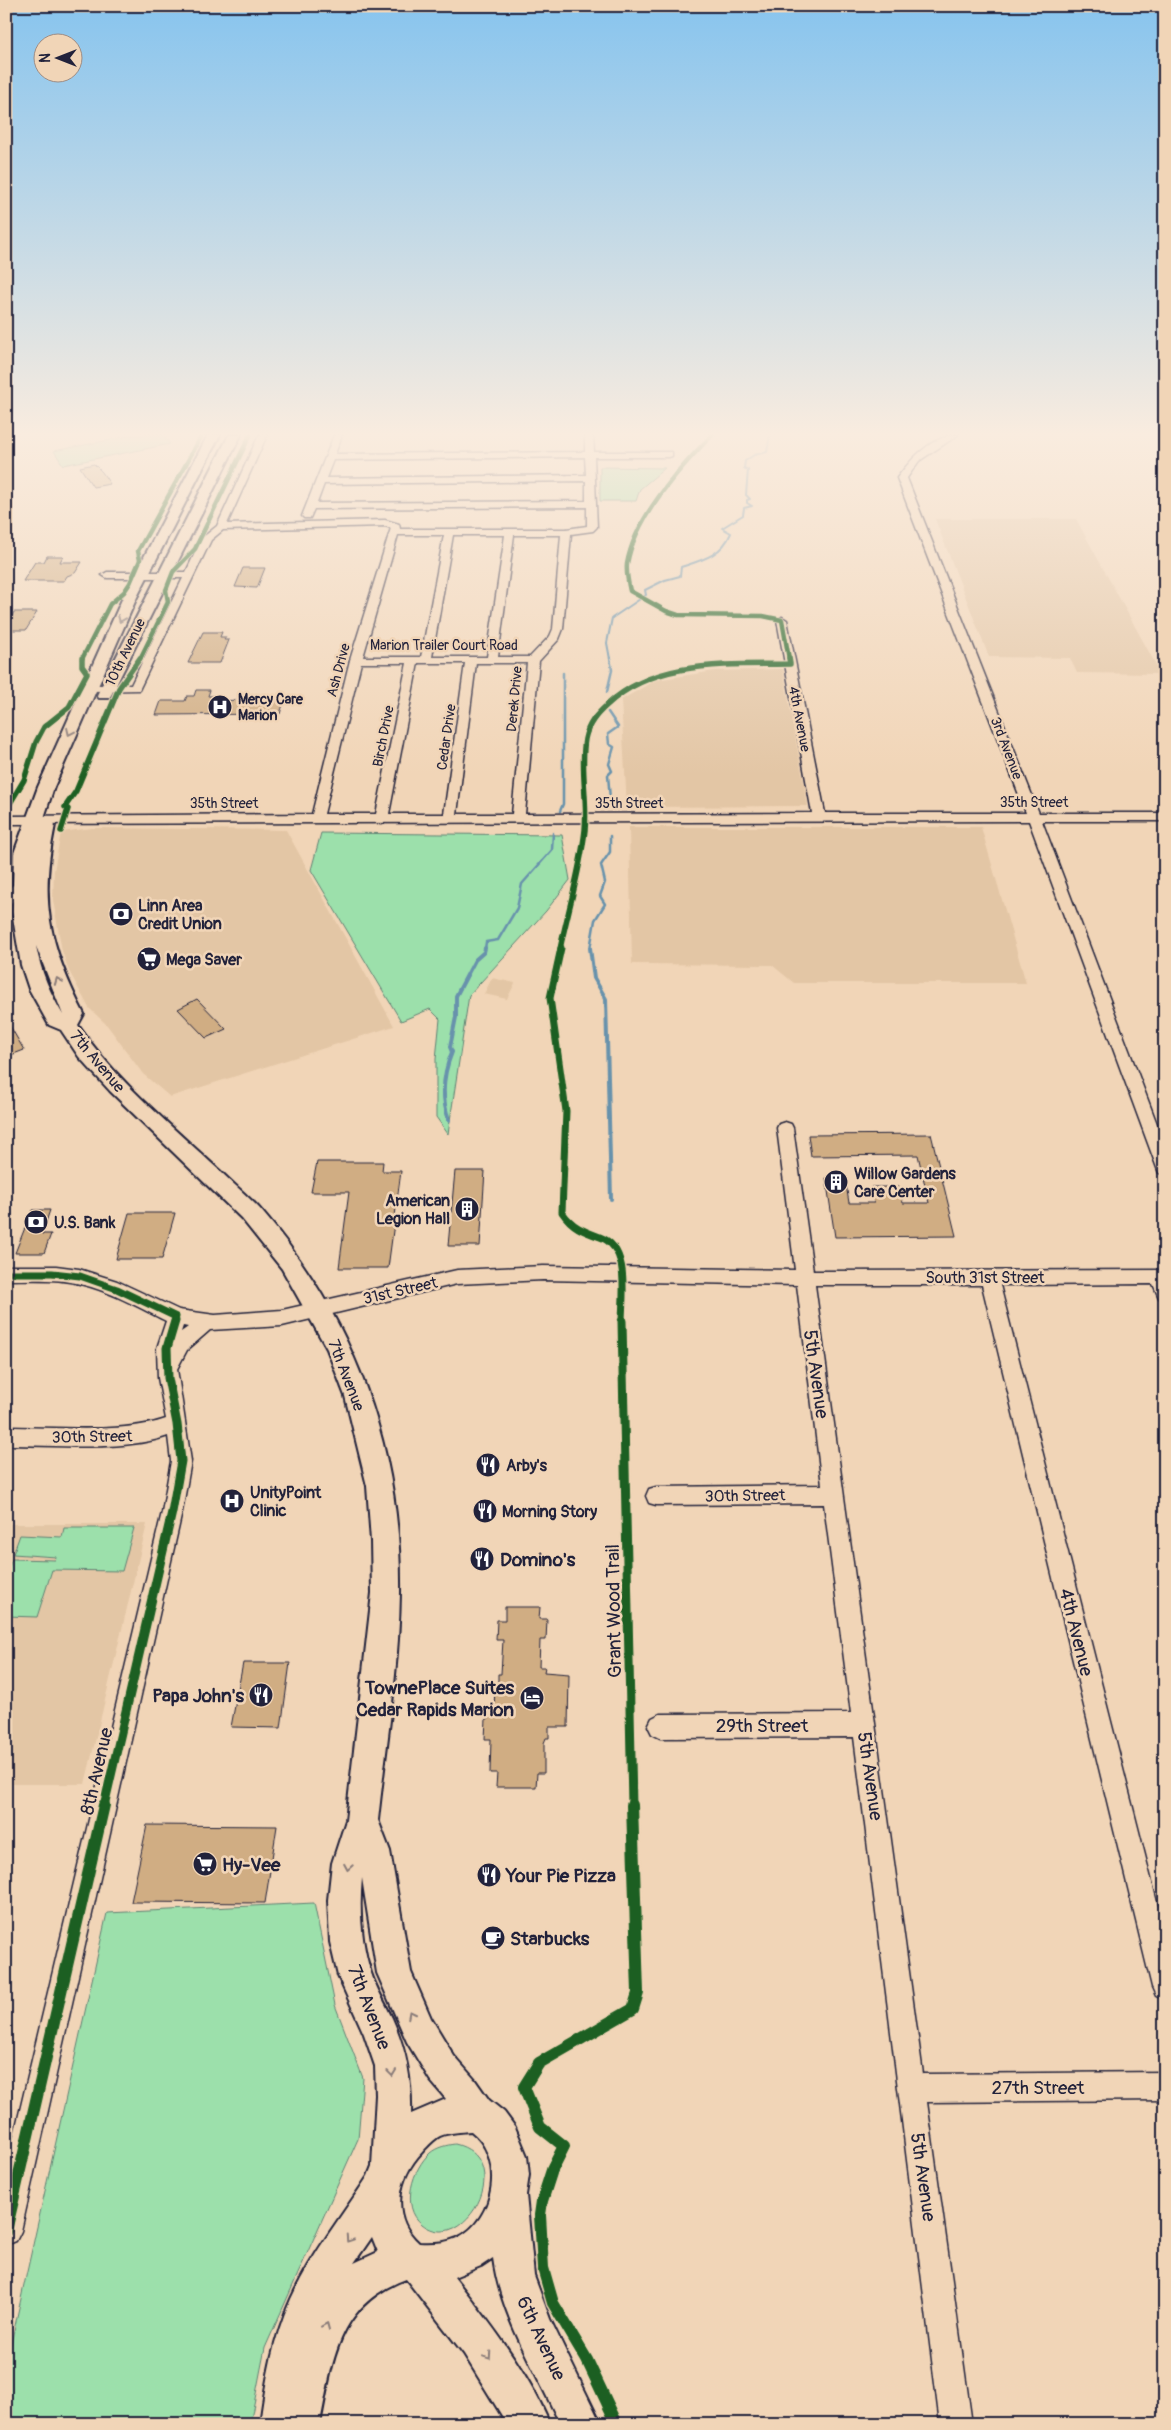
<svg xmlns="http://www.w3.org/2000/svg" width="1171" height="2430" viewBox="0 0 1171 2430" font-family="Pangolin,sans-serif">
<rect width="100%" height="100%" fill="#f1d5b7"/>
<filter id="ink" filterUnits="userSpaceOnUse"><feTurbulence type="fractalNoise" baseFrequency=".02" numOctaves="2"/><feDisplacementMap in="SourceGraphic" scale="10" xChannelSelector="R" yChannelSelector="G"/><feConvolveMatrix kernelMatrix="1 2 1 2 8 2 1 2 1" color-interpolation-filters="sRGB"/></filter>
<g filter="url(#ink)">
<!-- built -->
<g fill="#e3c6a5">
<polygon points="935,519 1076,519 1161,674 1077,673 1070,658 989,657"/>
<polygon points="783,669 808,806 627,807 621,700 656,680 715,671"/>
<polygon points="629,827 981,827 1026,983 794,983 772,965 632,964"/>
<polygon points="92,828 286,830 394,1026 170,1097 143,1074 107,1025 89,1008 69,971 62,951 53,900 54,871 61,832"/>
<polygon points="492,978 515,983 507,999 484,994"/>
<polygon points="6,1524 147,1524 85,1784 6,1784"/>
</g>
<!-- green -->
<g fill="#9ce0ab" stroke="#5f8173">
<polygon points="135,435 163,435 170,444 63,465 54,451"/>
<polygon points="600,467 665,468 640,489 636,501 600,501"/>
<polygon points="321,833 562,835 570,880 546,911 469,995 448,1134 436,1117 436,1059 440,1019 430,1009 401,1021 311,870"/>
<polygon points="64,1528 134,1528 122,1571 52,1570 37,1617 6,1616 6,1575 12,1559 55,1560 56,1557 13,1554 20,1535 62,1537"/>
<polygon points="314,1903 335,2005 363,2078 358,2139 265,2348 250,2424 6,2424 6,2366 107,1913"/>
<path d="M 455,2144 C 518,2159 465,2258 422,2224 C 400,2207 413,2168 430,2153 C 437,2147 447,2145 455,2144 Z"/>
</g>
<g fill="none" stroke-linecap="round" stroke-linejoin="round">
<!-- stream-far2 -->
<path stroke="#6792ac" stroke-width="2" d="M 610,659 L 607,643 L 612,618 L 646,595 L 645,590 L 665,580 L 680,576 L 681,567 C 703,560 722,555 731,533 L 722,528 L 743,515 L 744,508 L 752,506 L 747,503 L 747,500 L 750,499 L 746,495 L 748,470 L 744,468 L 745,461 L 754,455 L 767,452 L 770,435"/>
<!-- stream-far1 -->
<g stroke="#6792ac" stroke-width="2.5">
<polyline points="607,692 612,670 610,658"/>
<polyline points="608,712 618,727 608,734 609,744 614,747 609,764 612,771 608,775 610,799"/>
<polyline points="560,811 563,804 563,673"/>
<polyline points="485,949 486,942 498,940 517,908 522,884 552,850 553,833"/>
<polyline points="590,949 595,920 605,904 600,896 605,882 601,865 610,852 610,836"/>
</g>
<!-- stream -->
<g stroke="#6792ac" stroke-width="4">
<polyline points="590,948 594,978 606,999 611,1199"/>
<path d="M 449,1120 C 441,1098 443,1074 452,1052 L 450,1047 L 456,1017 L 456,996 L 475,960 L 484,952 L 485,948"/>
</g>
</g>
<!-- building -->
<g fill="#d0ad83" stroke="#22223b">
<polygon points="94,464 102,472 110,484 93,487 80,467"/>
<polygon points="47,556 63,556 60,562 82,562 75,573 67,576 64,581 23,581 35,562 44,562"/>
<polygon points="243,568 265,568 257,588 235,587"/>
<polygon points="14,612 37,612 26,630 6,630 6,620 10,620"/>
<polygon points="203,632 222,632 220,637 226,637 224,640 229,640 220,663 188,663"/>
<polygon points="196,690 210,690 208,696 215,696 213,701 244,700 246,696 273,696 272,701 284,701 280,714 156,715 161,701 185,701 187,696 194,696"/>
<polygon points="197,999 226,1029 206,1038 178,1009"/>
<polygon points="6,1019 24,1050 6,1057"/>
<polygon points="931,1134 956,1236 835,1237 826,1178 845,1178 849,1203 874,1203 871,1187 899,1187 903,1203 929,1203 918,1155 811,1156 808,1135"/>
<polygon points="317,1162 383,1162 382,1171 401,1171 388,1268 339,1268 349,1192 311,1192"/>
<polygon points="455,1171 485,1171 480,1246 448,1246"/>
<polygon points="32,1210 50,1210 42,1234 51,1234 44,1253 15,1253"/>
<polygon points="129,1213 175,1213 162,1259 116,1259"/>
<polygon points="505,1607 540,1607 539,1619 547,1619 546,1640 540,1640 539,1667 545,1667 544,1672 569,1674 568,1727 549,1727 549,1738 546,1738 544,1743 544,1773 537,1773 536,1787 496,1787 497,1773 490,1773 491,1739 485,1739 486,1719 488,1719 489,1710 494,1710 495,1686 498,1686 498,1674 501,1674 503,1640 496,1640 497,1620 505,1620"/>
<polygon points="243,1663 290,1663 281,1728 231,1727"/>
<polygon points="147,1825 277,1826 265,1903 131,1902"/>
</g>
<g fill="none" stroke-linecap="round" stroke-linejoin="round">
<defs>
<g id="minor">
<path d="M 259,435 L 267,435 L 227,524 L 385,520 L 399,524 L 400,529 L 566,529 L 587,526 L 587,507 L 314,509 L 310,518 L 304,518 L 302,516 L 334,435 L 342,435 L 335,454 L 585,452 L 585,435 L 593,435 L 594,452 L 672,452 L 672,456 L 669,457 L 594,457 L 597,527 L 593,531 L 571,534 L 563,629 L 559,639 L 539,661 L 525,814 L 812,813 L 777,620 L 782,617 L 787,620 L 825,813 L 1026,813 L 897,478 C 911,459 933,435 958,435 L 919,461 L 907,478 L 1039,813 L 1165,813 L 1165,821 L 1042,821 L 1165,1145 L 1165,1174 L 1159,1173 L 1157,1168 L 1029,821 L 6,824 L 6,816 L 312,814 L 350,660 L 391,528 L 385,526 L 223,530 L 211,540 L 139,690 L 91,691 L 85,688 L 91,685 L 131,685 L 183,578 L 107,578 L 102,575 L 107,572 L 186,572 L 202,538 L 217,526 ZM 585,457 L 586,475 L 326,478 L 333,460 ZM 586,481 L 586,501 L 317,503 L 324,484 ZM 398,535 L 444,535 L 421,657 L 363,657 ZM 453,535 L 505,535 L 487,657 L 432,657 ZM 514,535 L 561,535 L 553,629 L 550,636 L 530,657 L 498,657 ZM 361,663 L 407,663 L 376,814 L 324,814 ZM 418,663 L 465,663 L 444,814 L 389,814 ZM 476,663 L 527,663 L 512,814 L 457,814 Z"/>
<polygon points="21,881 28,885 11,903 6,904 6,892 16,882"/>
<path d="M 785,1122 L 791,1124 L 793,1128 L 813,1271 L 1165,1270 L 1165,1300 L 1159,1298 L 1153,1284 L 1000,1285 L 1165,1934 L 1165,2000 L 1156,1996 L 1152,1987 L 982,1285 L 815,1285 L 923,2074 L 1165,2072 L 1165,2100 L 927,2102 L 972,2424 L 940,2424 L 854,1737 L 660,1738 L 652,1734 L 648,1726 L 652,1718 L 660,1714 L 851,1713 L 824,1504 L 656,1505 L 649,1503 L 646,1496 L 649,1489 L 656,1487 L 822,1485 L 797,1285 L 543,1280 L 457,1284 L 282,1326 L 210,1330 L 187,1350 L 177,1369 L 191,1461 L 182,1512 L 21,2231 L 16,2241 L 6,2245 L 6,2169 L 162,1512 L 171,1461 L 168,1436 C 122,1452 56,1445 6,1445 L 6,1427 C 54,1427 122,1434 166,1419 L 158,1378 L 157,1348 L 166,1321 C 138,1307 110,1291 80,1284 C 56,1278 30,1280 6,1280 L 6,1266 L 56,1266 L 79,1269 L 117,1281 L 179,1310 L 215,1315 L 282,1310 L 457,1270 L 543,1266 L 795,1270 L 777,1128 L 779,1124 ZM 183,1326 L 188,1327 L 181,1332 Z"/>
</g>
<g id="major">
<path d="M 208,435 L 220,435 L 137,597 L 54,787 L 43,821 L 53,821 L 55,825 C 39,902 49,945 84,1014 L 78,1025 C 116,1081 171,1125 220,1171 C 233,1184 248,1196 260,1209 C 354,1318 402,1449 400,1593 C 399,1668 386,1746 378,1820 L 390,1851 L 411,1972 L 431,2018 L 454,2056 L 475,2080 L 489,2100 L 504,2112 L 515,2127 L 527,2156 L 529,2175 L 526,2195 L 534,2276 L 550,2319 L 601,2424 L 560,2424 C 536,2370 501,2318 493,2258 L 481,2266 L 454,2277 C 488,2320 529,2373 550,2424 L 507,2424 L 464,2354 L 406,2279 C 337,2305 333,2359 320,2424 L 260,2424 C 266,2381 273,2338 291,2299 C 311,2255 342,2216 368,2176 L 372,2166 L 376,2095 L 375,2066 L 364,2034 L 338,1976 L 330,1942 L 328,1900 L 332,1863 L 346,1820 L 372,1593 L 371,1541 L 367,1486 L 345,1396 L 327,1349 L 282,1269 L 242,1219 L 110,1091 L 79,1057 L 61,1030 L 49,1025 L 29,989 L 21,965 L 12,912 L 14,853 L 38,787 L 123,597 ZM 36,946 L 63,1015 C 50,993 41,972 36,946 ZM 362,1878 L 377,1973 L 407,2042 L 430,2080 L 446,2099 L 411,2114 C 412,2079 406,2049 392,2018 C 385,2003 376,1988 371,1973 C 361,1943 359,1909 362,1878 ZM 471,2131 C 505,2157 496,2220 457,2238 C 445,2243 432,2244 419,2243 C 390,2217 397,2178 423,2151 C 428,2146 434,2139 440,2136 C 449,2132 462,2132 471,2131 ZM 372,2237 L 378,2252 L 354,2263 Z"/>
<polygon points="229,435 241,435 111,695 109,698 99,698 97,695"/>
</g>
</defs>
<!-- minor casing -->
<use href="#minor" stroke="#22223b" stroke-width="3"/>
<!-- major casing -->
<use href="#major" stroke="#22223b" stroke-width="4"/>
<!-- minor -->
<use href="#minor" fill="#f1d5b7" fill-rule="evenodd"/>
<!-- major -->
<use href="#major" fill="#f1d5b7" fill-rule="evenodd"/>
<defs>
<g id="cycleway-far4">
<path d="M 712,435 C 680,468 635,517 627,564 C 626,573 628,582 630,591 L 666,611 L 678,615 L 763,616 L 782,620 L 789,659"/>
<polyline points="82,659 110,604 124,592 130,583 140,560 138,551 202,435"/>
<polyline points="140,659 168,602 166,590 173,572 195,549 250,435"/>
</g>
<g id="cycleway-far3">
<polyline points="9,805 24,780 36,742 44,727 69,707 87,673 82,666 82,658"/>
<polyline points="61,831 68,809 65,807 76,791 119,688 140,658"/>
<path d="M 560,949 C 568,911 581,868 585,830 C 588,800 580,769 585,739 C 588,724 596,715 607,705 C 655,659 728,665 790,664 L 789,658"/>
</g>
<g id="cycleway-far2">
<path d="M 561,948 L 550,998 L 566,1111 L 562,1212 C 572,1227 583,1231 600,1237 C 631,1248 622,1297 622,1323"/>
<polyline points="6,1273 52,1273 80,1276 117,1289 176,1317 174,1323"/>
</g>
<g id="cycleway-far1">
<polyline points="622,1321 632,1806"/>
<polyline points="104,1806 172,1512 181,1461 177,1424 168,1378 167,1348 175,1321"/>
</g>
<g id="cycleway">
<polyline points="6,2231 104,1805"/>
<polyline points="617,2424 587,2360 553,2303 543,2268 540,2215 542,2201 552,2170 564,2146 540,2127 524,2087 539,2063 633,2009 638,1993 632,1805"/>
</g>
</defs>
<!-- cycleway-far4 casing -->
<use href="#cycleway-far4" stroke="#f1d5b7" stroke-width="6"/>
<!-- cycleway-far3 casing -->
<use href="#cycleway-far3" stroke="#f1d5b7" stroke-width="8"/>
<!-- cycleway-far2 casing -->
<use href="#cycleway-far2" stroke="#f1d5b7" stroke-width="10"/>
<!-- cycleway-far1 casing -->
<use href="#cycleway-far1" stroke="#f1d5b7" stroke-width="12"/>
<!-- cycleway casing -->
<use href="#cycleway" stroke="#f1d5b7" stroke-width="15"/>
<!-- cycleway-far4 -->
<use href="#cycleway-far4" stroke="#1b5e20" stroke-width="4.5"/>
<!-- cycleway-far3 -->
<use href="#cycleway-far3" stroke="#1b5e20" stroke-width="5.5"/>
<!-- cycleway-far2 -->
<use href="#cycleway-far2" stroke="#1b5e20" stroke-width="7"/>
<!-- cycleway-far1 -->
<use href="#cycleway-far1" stroke="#1b5e20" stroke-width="9"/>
<!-- cycleway -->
<use href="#cycleway" stroke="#1b5e20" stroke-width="12"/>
</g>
<!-- one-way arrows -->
<defs><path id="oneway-chevron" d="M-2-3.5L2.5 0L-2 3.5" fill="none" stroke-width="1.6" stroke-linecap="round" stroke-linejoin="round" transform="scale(1.25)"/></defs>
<g stroke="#8a7c79">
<use href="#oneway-chevron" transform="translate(121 619) rotate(113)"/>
<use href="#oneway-chevron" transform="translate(70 732) rotate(115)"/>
<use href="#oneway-chevron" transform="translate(58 981) rotate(-111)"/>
<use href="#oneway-chevron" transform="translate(348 1867) rotate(100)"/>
<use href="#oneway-chevron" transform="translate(411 2014) rotate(-117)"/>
<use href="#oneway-chevron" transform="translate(392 2073) rotate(83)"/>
<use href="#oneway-chevron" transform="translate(349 2239) rotate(124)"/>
<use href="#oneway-chevron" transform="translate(326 2326) rotate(-67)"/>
<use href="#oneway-chevron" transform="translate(488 2356) rotate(56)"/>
</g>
</g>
<!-- sky -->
<linearGradient id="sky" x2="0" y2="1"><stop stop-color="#87c4ee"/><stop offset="0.56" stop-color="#f9ecdf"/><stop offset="1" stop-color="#f9ecdf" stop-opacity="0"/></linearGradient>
<rect width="1171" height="775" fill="url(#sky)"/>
<!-- icons -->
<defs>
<symbol id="hospital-disc" viewBox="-11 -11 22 22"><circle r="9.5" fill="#22223b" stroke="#f1d5b7"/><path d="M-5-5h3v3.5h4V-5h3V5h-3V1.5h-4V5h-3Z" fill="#fff"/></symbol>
<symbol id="bank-disc" viewBox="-11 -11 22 22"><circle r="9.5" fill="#22223b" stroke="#f1d5b7"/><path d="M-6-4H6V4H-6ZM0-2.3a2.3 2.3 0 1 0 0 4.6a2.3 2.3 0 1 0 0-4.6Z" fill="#fff"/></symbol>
<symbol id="supermarket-disc" viewBox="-11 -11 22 22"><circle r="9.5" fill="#22223b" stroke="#f1d5b7"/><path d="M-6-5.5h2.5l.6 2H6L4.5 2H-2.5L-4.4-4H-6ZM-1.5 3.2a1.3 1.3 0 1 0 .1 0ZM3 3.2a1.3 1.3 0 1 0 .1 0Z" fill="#fff"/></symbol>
<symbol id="building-disc" viewBox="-11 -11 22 22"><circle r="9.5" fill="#22223b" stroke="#f1d5b7"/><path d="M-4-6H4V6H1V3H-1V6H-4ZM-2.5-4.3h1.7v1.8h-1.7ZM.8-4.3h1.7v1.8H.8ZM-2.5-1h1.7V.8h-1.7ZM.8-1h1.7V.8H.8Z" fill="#fff"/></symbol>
<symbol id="restaurant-disc" viewBox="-11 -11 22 22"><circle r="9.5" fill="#22223b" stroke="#f1d5b7"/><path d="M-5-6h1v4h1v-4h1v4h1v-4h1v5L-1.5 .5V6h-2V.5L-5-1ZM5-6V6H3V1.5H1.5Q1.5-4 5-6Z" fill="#fff"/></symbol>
<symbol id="hotel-disc" viewBox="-11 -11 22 22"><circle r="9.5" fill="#22223b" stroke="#f1d5b7"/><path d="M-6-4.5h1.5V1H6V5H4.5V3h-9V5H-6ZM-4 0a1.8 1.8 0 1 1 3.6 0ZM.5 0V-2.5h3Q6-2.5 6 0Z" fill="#fff"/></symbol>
<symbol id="cafe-disc" viewBox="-11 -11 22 22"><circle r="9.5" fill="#22223b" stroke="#f1d5b7"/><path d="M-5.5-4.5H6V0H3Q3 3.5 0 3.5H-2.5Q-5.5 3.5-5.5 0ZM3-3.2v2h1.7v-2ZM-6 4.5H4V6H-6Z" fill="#fff"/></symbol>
</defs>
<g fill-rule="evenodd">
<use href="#hospital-disc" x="206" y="693" width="28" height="28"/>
<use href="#bank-disc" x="107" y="900" width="28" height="28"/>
<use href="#supermarket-disc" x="135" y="945" width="28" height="28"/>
<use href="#building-disc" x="822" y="1168" width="28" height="28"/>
<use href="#building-disc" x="453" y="1195" width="28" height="28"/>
<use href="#bank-disc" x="22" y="1208" width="28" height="28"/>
<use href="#restaurant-disc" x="474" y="1451" width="28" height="28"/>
<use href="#hospital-disc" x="218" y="1487" width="28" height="28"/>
<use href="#restaurant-disc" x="471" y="1497" width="28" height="28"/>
<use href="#restaurant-disc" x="468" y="1545" width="28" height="28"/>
<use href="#restaurant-disc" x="247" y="1681" width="28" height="28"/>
<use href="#hotel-disc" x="518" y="1684" width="28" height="28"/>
<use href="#supermarket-disc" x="191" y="1850" width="28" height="28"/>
<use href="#restaurant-disc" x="475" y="1861" width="28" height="28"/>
<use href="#cafe-disc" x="479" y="1924" width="28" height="28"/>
</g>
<g text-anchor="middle" stroke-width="5" stroke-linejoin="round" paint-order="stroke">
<!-- far-street labels -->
<g font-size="14" fill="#22223b" stroke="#f1d5b7">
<text x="444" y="650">Marion Trailer Court Road</text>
<text transform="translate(125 652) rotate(-64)" y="5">10th Avenue</text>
<text transform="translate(338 670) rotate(-75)" y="5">Ash Drive</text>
<text transform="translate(514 699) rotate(-85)" y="5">Derek Drive</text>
<text transform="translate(800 719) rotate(79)" y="5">4th Avenue</text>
<text transform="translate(383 736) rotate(-79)" y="5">Birch Drive</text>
<text transform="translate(446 737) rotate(-82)" y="5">Cedar Drive</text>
<text transform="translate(1007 748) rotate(69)" y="5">3rd Avenue</text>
<text x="1034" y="807">35th Street</text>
<text x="224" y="808">35th Street</text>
<text x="629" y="808">35th Street</text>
</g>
<!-- far-poi labels -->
<g font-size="14" font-weight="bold" fill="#22223b" stroke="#f1d5b7" text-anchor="start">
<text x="238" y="704">Mercy Care<tspan x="238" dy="16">Marion</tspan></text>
</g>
<!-- poi labels -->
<g font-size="16" font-weight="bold" fill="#22223b" stroke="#f1d5b7" text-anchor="start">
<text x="138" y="911">Linn Area<tspan x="138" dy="18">Credit Union</tspan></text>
<text x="166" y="965">Mega Saver</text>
<text x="854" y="1179">Willow Gardens<tspan x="854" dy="18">Care Center</tspan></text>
<text x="450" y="1206" text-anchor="end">American<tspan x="450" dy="18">Legion Hall</tspan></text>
<text x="54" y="1228">U.S. Bank</text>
<text x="506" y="1471">Arby's</text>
<text x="250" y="1498">UnityPoint<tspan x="250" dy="18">Clinic</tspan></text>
<text x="502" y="1517">Morning Story</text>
</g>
<!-- street labels -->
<g font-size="16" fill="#22223b" stroke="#f1d5b7">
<text transform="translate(98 1061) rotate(50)" y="6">7th Avenue</text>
<text x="985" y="1283">South 31st Street</text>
<text transform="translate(400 1290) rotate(-13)" y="6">31st Street</text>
<text transform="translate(347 1375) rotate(69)" y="6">7th Avenue</text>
<text transform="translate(92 1436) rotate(-1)" y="6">30th Street</text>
<text transform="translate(745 1495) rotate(-1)" y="6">30th Street</text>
</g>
<!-- near-street labels -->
<g font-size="19" fill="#22223b" stroke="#f1d5b7">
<text transform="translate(817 1374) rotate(82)" y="7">5th Avenue</text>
<text transform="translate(613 1611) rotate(-91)" y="7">Grant Wood Trail</text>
<text transform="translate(1077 1632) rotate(76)" y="7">4th Avenue</text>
<text x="762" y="1732">29th Street</text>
<text transform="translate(96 1771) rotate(-77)" y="7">8th Avenue</text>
<text transform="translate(871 1776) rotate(82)" y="7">5th Avenue</text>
<text transform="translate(370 2007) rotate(69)" y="7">7th Avenue</text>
<text x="1038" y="2094">27th Street</text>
<text transform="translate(924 2177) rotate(82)" y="7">5th Avenue</text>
<text transform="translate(542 2338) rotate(65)" y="7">6th Avenue</text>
</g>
<!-- near-poi labels -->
<g font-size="19" font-weight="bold" fill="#22223b" stroke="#f1d5b7" text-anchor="start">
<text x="500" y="1566">Domino's</text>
<text x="514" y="1694" text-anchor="end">TownePlace Suites<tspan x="514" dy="22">Cedar Rapids Marion</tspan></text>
<text x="244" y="1702" text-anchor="end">Papa John's</text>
<text x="222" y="1871">Hy-Vee</text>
<text x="506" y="1882">Your Pie Pizza</text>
<text x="510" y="1945">Starbucks</text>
</g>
</g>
<!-- margin -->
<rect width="1171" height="2430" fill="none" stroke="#f1d5b7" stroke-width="25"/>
<rect x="12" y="12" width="1146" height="2405" fill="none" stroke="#22223b" stroke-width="2" filter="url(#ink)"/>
<!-- north arrow -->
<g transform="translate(58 58) rotate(270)"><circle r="24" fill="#f1d5b7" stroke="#9e8d85"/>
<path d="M0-4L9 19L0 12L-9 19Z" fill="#22223b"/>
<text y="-8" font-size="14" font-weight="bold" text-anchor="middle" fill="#22223b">N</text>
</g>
</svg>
